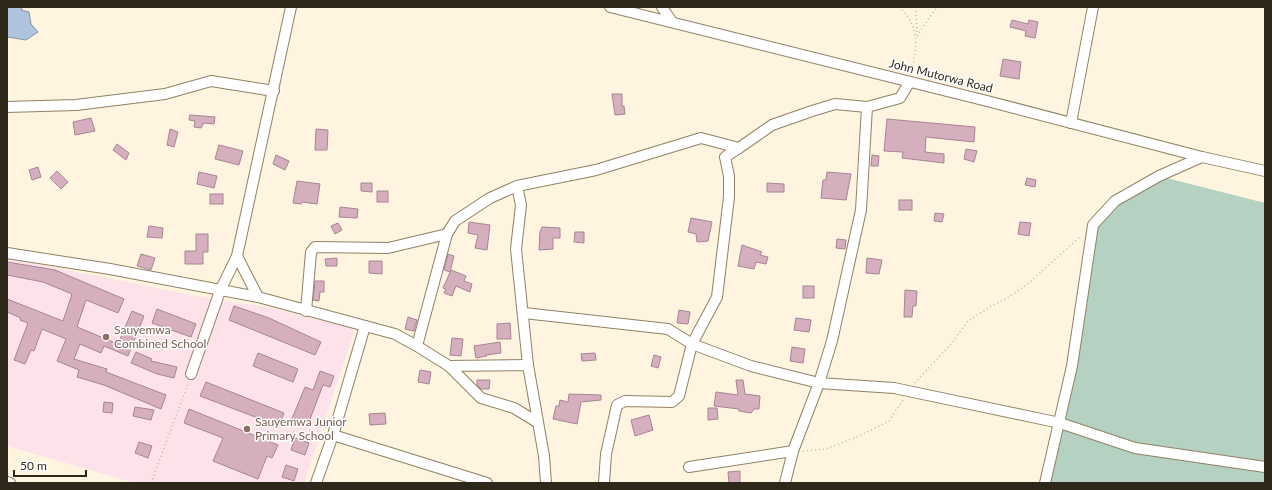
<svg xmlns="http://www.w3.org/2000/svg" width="1272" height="490" viewBox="0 0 1272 490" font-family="Lato,sans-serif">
<rect width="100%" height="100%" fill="#fef4e0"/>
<!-- education -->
<polygon fill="#fde3e9" points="7,258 217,300 263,306 355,329 304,483 135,483 7,446"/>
<!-- green -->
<polygon fill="#b4d1c2" points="1159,176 1265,203 1265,483 1045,483 1060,423 1093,225 1105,211"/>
<!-- water -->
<polygon fill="#afc3dc" stroke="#8894a2" points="7,7 23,7 21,10 29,12 31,24 38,32 26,40 7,37"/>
<!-- building -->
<g fill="#d5afbd" stroke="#a88492">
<polygon points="1012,20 1028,24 1029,20 1038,22 1035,38 1025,36 1026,31 1010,27"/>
<polygon points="1003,59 1021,62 1019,79 1000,76"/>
<polygon points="612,94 622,94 622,106 624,106 625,114 615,115"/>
<polygon points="190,115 215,117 214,124 204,123 201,128 194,127 195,121 189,120"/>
<polygon points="91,118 95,131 75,135 73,122"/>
<polygon points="887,119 975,127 974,142 926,137 925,152 944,154 944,163 902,158 903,152 884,151"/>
<polygon points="170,129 178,132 174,147 167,145"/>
<polygon points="316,129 328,130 327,150 315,150"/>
<polygon points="117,144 129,153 126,160 113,150"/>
<polygon points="219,145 243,151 239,165 215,159"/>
<polygon points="966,149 977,151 974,162 964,159"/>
<polygon points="276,155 289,161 285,170 273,164"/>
<polygon points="872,155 879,156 878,166 871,166"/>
<polygon points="38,167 41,177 32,180 29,170"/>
<polygon points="57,171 68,182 61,189 50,178"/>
<polygon points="199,172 217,176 214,188 197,184"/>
<polygon points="827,172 851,174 846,200 821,198 823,180 826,180"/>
<polygon points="1027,178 1036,180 1035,187 1025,185"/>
<polygon points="297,181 320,184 317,204 302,202 301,204 293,203"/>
<polygon points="361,183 372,183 372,192 361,191"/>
<polygon points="767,183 784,184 784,192 767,192"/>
<rect x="377" y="191" width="11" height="11"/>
<rect x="210" y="194" width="13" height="10"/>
<rect x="899" y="200" width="13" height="10"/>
<polygon points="340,207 358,209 357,218 339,217"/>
<polygon points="935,213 944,214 942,222 934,221"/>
<polygon points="691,218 712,222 708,241 697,242 696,234 688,232"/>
<polygon points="469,222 490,225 487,250 475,248 478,235 468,233"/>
<polygon points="1020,222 1031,223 1029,236 1018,234"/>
<polygon points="338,223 342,230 335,234 331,226"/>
<polygon points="149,226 163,228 162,238 147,237"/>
<polygon points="542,227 560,228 560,238 553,238 553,249 539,250 540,232"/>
<polygon points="575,232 584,232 584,243 574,242"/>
<polygon points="196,234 208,234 208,252 203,252 203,264 185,264 185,251 196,251"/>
<polygon points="837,239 846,240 845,249 836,248"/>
<polygon points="742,245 762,252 760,255 768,257 766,264 756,262 754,269 738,266"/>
<polygon points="141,254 155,258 151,270 137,266"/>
<polygon points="448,254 454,256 450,272 444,270"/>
<polygon points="337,258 337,266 326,266 325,259"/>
<polygon points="867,258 882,260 879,274 866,273"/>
<polygon points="369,261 382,261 382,274 369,273"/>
<polygon points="7,262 55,270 124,299 118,313 86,300 77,327 118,344 132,311 144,316 128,356 104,346 101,353 80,344 74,359 107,369 106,372 166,395 161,409 104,385 77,377 79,370 57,361 66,339 42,329 34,351 31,350 25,364 14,360 28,323 20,320 21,318 7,312 7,299 63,321 72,294 43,282 7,275"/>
<polygon points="451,270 466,276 464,281 472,284 470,292 456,286 452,296 444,293 446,289 443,288"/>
<polygon points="315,281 324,281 324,292 320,292 319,301 313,300"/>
<rect x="803" y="286" width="11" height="12"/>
<polygon points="905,290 917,291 916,306 913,306 912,317 904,317"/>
<polygon points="234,306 269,318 321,342 315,355 229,320"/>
<polygon points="157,309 196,324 191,337 152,323"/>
<polygon points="679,310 690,312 688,324 677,323"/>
<polygon points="408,317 417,320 414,331 405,329"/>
<polygon points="796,318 811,320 809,332 794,330"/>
<polygon points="510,323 511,339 497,339 497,324"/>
<polygon points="452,338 463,339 461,356 450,355"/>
<polygon points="500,342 501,353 486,355 487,356 476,358 474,346"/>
<polygon points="792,347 805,349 803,363 790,361"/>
<polygon points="136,352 152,359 151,361 177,367 174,378 157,374 131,363"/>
<polygon points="258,353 298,369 293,382 253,366"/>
<polygon points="595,353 596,360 582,361 581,354"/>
<polygon points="654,355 661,357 658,368 651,366"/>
<polygon points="420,370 431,372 429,384 418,382"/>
<polygon points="320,371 334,376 330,387 323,385 307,427 291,421 305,387 313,390"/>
<polygon points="477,380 490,380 489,389 481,389 477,385"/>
<polygon points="736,380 743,380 745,394 760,396 759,409 754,409 751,413 739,411 739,409 714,406 716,392 738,395"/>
<polygon points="206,382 284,413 279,426 200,396"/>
<polygon points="569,394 601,395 601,400 581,402 577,424 553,419 556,406 559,406 560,400 568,402"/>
<polygon points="104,402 113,403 112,413 103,412"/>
<polygon points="135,407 154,410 151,420 133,416"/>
<polygon points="708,408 717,408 718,419 708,420"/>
<polygon points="189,409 278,445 272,458 267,456 258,479 213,461 223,438 184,423"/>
<polygon points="385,413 386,424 370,425 369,414"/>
<polygon points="649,415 653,430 635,436 631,420"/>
<polygon points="295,438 309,443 305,455 291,450"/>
<polygon points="139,442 152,446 148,458 135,453"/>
<polygon points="286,465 298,469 294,481 282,477"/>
<polygon points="740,471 740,483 729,483 728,472"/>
</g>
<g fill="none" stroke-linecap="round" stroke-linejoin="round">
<defs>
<g id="minor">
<polyline points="610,7 987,101 1202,157 1265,171"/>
<polyline points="662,7 672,22"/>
<polyline points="7,107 76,105 165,94 211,81 274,91"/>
<polyline points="1071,123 1093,7"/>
<polyline points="517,186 521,205 516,249 528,365"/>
<polyline points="7,253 110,269 258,297 395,334 417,346 449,366 528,365 544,456 546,483"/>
<polyline points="237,256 258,297"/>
<polyline points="306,311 311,252 315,247 388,248 447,234"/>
<polyline points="524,313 668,329 692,344 717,297 729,197 729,176 725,157 739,148"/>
<polyline points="417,346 447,234 455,221 490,198 517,186 596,170 701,138 739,148 772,125 812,111 835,104 867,107 900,98 909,83"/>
<polyline points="449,366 481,398 514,408 537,422"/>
<polyline points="191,374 220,291 237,256 291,7"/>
<polyline points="333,435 487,483"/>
<polyline points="689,467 793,451"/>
<polyline points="7,482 10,483"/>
<polyline points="316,483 333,435 365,326"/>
<polyline points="604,483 606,454 617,405 625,401 672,402 679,396 692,344 751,366 819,383 832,341 861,210 867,107"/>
<polyline points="785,483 793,451 819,383 894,388 1060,423 1135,448 1265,467"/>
<polyline points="1045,483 1072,366 1093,225 1115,201 1159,176 1202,157"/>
</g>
</defs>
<!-- minor casing -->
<use href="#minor" stroke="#908162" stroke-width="12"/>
<!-- path -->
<g stroke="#beb6a4" stroke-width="1.5" stroke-dasharray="1 3" stroke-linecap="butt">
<path d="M 899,7 C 921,28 917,46 911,73"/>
<polyline points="916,7 917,35"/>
<polyline points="917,36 937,7"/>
<polyline points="915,383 951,344 968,321 993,305 1006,299 1030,282 1081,236"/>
<polyline points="803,451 826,449 859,436 889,421 904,399"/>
<polyline points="151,483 188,384"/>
</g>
<!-- minor -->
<use href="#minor" stroke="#fff" stroke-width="10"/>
</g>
<!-- markers -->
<g fill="#8d6e63" stroke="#fff" stroke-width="1.5">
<circle cx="106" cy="337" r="4"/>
<circle cx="247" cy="429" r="4"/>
</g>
<g text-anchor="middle" stroke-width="3" stroke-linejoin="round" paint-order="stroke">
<!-- street labels -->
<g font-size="12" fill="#2e281b" stroke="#fff">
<text transform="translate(941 76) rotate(14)" y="4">John Mutorwa Road</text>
</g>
<!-- education labels -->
<g font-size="12" fill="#785e54" stroke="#fff" text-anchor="start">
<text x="114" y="334">Sauyemwa<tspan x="114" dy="14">Combined School</tspan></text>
<text x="255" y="426">Sauyemwa Junior<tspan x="255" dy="14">Primary School</tspan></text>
</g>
</g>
<!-- border -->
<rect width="1272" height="490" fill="none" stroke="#2e281b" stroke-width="16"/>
<!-- scale -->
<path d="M14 470v6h72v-6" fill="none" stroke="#2e281b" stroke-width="2"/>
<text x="20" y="470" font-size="12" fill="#2e281b" stroke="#ffffff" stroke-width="3" paint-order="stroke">50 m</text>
</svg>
